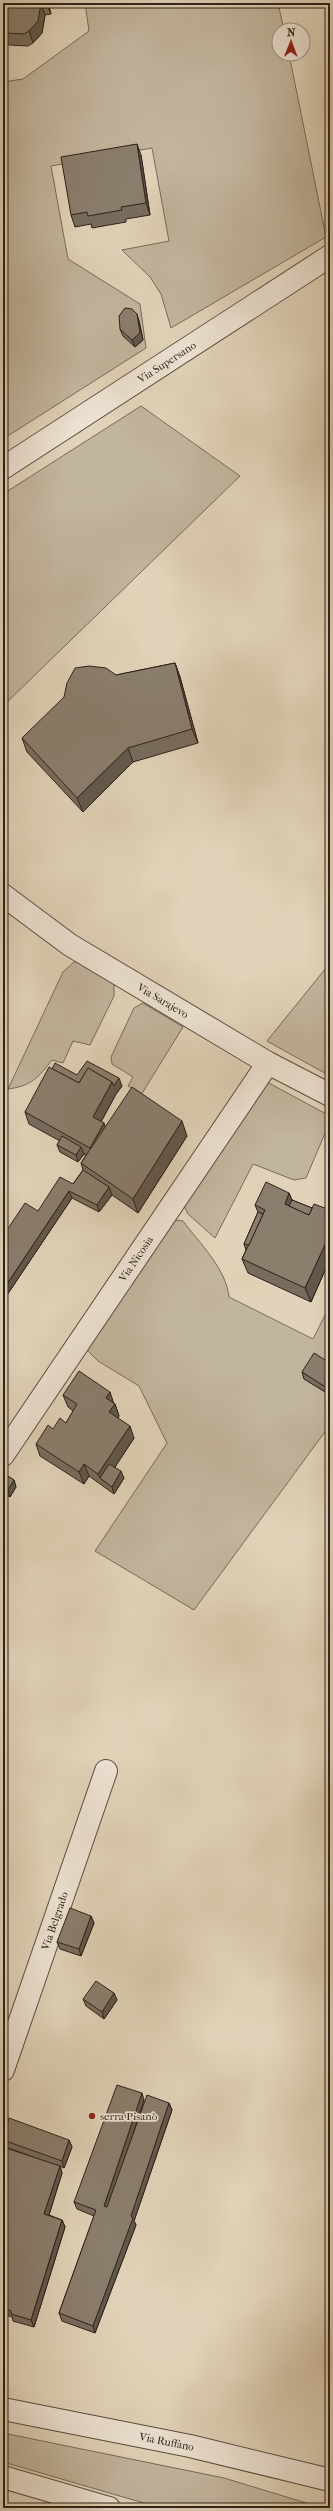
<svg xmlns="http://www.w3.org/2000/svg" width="333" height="2511" viewBox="0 0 333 2511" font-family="'IM FELL French Canon',serif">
<rect width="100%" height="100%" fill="#e1d3b9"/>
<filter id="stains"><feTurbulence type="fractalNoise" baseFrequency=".005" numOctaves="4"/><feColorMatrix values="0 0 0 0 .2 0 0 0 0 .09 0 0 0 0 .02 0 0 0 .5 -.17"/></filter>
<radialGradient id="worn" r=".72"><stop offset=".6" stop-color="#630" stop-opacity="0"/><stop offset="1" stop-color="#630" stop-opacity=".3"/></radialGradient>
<!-- green -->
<g fill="#c2b59e" stroke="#776b5c">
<polygon points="85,3 278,3 284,30 279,30 279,54 289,54 326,237 171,328 161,294 150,277 122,250 169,241 152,148 51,166 68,259 140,304 146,348 3,439 3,82 23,79 89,31"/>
<polygon points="141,406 240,476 3,706 3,494"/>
<path d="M 74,962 L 81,963 L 114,983 L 114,996 L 90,1045 L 73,1041 L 63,1063 L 52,1060 C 38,1078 31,1086 8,1089 L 63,972 Z"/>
<polygon points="330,963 330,1076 267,1041"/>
<polygon points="143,1003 183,1027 141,1095 128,1086 133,1077 112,1064 111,1057 134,1008"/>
<polygon points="267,1082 330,1116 329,1124 306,1178 294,1180 253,1164 215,1238 188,1214 184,1206"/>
<path d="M 174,1220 L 183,1221 C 199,1243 226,1268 229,1297 L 313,1339 L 330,1305 L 330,1369 L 305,1379 L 330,1395 L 330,1425 L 194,1610 L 95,1551 L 167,1443 L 139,1386 L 98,1361 L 87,1350 Z"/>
<polygon points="3,2433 224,2478 323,2508 161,2508 3,2462"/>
</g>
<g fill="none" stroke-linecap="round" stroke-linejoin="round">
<defs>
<g id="minor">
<path id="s1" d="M 3,895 L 70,945 L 268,1063 L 330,1095"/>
<path id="s2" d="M 3,1455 L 268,1063"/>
<path id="s3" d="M 3,2070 L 106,1771"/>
<polyline points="3,2477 109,2508"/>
</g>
<g id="tertiary">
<path id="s4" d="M 3,468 L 330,256"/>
<path id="s5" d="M 3,2409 L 190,2446 L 330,2480"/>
</g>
</defs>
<!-- minor casing -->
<use href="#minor" stroke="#594e42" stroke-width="24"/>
<!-- tertiary casing -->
<use href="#tertiary" stroke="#594e42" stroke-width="24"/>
<!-- minor -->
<use href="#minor" stroke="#ece2d2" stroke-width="22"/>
<!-- tertiary -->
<use href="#tertiary" stroke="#ece2d2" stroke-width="22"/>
</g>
<!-- wall -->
<g fill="#776c5e" stroke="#2c211a">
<polygon points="3,3 48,3 51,14 45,15 42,33 33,43 28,46 9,45 3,38"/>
<polygon points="141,155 150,215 126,219 126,222 92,228 91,224 75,227 71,215"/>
<polygon points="139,321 143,340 135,347 123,336 120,329"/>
<polygon points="175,663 180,677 198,743 133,762 83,812 27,752 22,738 116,675"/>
<polygon points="52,1069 122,1086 116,1094 101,1122 104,1123 105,1127 187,1136 138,1213 112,1195 99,1212 72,1198 3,1301 3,1236 38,1211 73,1184 83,1170 81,1163 86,1155 84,1154 78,1162 60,1152 57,1145 60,1141 29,1124 25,1112"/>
<polygon points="289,1193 292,1200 312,1208 330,1210 330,1259 311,1302 248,1273 242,1259 246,1250 244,1244 258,1212 255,1205"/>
<polygon points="330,1363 330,1395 304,1379 302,1372"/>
<polygon points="63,1395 114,1403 115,1404 119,1416 118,1418 134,1438 115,1467 124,1478 114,1494 89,1476 84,1484 40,1456 36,1444 53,1429 66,1423 73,1411 68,1407"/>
<polygon points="3,1473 14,1480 16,1487 10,1497 3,1493"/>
<polygon points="91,1916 94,1923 81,1956 60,1949 57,1942"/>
<polygon points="114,1993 117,2000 104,2019 86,2006 83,1999"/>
<polygon points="144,2100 132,2138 169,2103 172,2110 134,2221 136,2225 95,2333 62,2321 59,2313 94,2216 77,2209 74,2202"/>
<polygon points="3,2140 69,2140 72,2147 64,2168 60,2166 62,2173 49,2215 62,2220 65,2227 34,2327 13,2321 12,2317 3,2314 3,2147 46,2162 6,2147"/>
</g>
<!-- shaded-wall -->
<g fill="#61584c" stroke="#2c211a">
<polygon points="46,3 48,3 51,14"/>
<polygon points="41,4 45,15 42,33 33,43 29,31"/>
<polygon points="137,144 141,155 150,215 146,203"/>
<polygon points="137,314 139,321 143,340 135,347 132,340"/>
<polygon points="175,663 180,677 198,743 192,729"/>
<polygon points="128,748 133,762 83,812 77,798"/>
<polygon points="119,1078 122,1086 116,1094 97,1129 93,1117 112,1082"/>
<polygon points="182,1121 187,1136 138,1213 133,1199"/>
<polygon points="104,1123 108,1135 94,1160 90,1148"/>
<polygon points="81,1147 84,1154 78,1162 76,1155"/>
<polygon points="109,1187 112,1195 99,1212 97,1205"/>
<polygon points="69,1191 72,1198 3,1301 3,1290"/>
<polygon points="289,1193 295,1207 292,1213 285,1204"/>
<polygon points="330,1234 330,1259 311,1302 305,1288"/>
<polygon points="110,1392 114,1404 106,1398"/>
<polygon points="115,1404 119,1416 113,1424 109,1412"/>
<polygon points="130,1426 134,1438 105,1482 100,1478 98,1474"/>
<polygon points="84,1464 89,1476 84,1484 79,1472"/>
<polygon points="121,1471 124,1478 114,1494 112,1487"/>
<polygon points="14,1480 16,1487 10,1497 8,1490"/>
<polygon points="91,1916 94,1923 81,1956 79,1949"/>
<polygon points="114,1993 117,2000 104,2019 102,2012"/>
<polygon points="142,2093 144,2100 107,2213 104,2206"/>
<polygon points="169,2103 172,2110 134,2221 136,2225 95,2333 93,2326"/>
<polygon points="69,2140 72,2147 64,2168 62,2161"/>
<polygon points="60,2166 62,2173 47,2221 44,2214"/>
<polygon points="62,2220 65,2227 34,2327 31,2320"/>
</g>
<!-- building -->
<g fill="#8a7e6d" stroke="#2c211a">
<polygon points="3,3 44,3 41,4 38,21 29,31 24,34 5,33 3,31"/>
<polygon points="137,144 146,203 121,207 122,210 88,216 87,212 71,215 61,157"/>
<polygon points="125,308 132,309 137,314 140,333 132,340 120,329 119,316"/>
<polygon points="175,663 192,729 128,748 77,798 22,738 64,697 67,683 75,668 89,666 106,668 116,675"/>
<polygon points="87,1061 119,1078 114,1086 112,1082 88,1068 79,1083 52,1069 55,1063 77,1075"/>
<polygon points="49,1067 79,1083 88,1068 112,1082 93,1117 104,1123 90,1148 25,1112"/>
<polygon points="132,1087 182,1121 133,1199 81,1163"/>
<polygon points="62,1136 81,1147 76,1155 57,1145"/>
<polygon points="83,1170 109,1187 97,1205 69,1191 3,1290 3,1236 25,1203 38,1211 60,1177 73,1184"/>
<polygon points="266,1182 289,1193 285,1204 309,1215 314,1204 330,1210 330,1234 305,1288 242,1259 265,1210 255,1205"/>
<polygon points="292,1200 312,1208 309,1215 289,1206"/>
<polygon points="258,1212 263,1214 249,1245 244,1244"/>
<polygon points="314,1353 330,1363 330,1390 302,1372"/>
<polygon points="79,1371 110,1392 106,1398 115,1404 109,1412 130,1426 98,1474 84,1464 79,1472 36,1444 48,1425 53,1429 60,1418 66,1423 77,1404 63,1395"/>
<polygon points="109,1464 121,1471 112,1487 100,1478"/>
<polygon points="3,1473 14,1480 8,1490 3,1487"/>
<polygon points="70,1908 91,1916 79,1949 57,1942"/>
<polygon points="96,1981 114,1993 102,2012 83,1999"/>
<polygon points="117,2085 142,2093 104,2206 107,2207 147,2095 169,2103 131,2216 133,2218 93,2326 59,2313 96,2210 74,2202"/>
<polygon points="9,2118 69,2140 62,2161 3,2140"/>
<polygon points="3,2147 60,2166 44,2214 62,2220 31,2320 11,2314 11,2311 3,2308"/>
</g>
<!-- markers -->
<circle fill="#8f2418" stroke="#ece2d2" stroke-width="1.5" cx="92" cy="2116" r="4"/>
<g text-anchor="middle" stroke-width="3.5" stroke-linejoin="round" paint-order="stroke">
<!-- street labels -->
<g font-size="11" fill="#2c211a" stroke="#ece2d2">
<text dy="4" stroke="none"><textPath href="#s4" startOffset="195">Via Supersano</textPath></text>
<text dy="4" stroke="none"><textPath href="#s1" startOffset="192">Via Sarajevo</textPath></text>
<text dy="4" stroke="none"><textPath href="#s2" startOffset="237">Via Nicosia</textPath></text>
<text dy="4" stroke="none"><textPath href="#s3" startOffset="158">Via Belgrado</textPath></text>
<text dy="4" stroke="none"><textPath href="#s5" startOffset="167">Via Ruffano</textPath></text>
</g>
<!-- poi labels -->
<g font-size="11" fill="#2c211a" stroke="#ece2d2" text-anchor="start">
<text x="100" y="2120">serra Pisanò</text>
</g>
</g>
<!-- margin -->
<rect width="333" height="2511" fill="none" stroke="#e1d3b9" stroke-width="16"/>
<rect x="4" y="4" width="325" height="2503" fill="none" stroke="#2c211a" stroke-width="2"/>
<rect x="8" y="8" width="317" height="2495" fill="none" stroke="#2c211a"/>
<!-- north arrow -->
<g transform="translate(291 42) rotate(1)"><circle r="19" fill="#ece2d2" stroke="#9f9588"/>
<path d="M0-3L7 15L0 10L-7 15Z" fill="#8f2418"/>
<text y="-6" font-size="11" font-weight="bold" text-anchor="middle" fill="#2c211a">N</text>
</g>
<rect width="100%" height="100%" filter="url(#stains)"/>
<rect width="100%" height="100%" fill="url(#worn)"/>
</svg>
